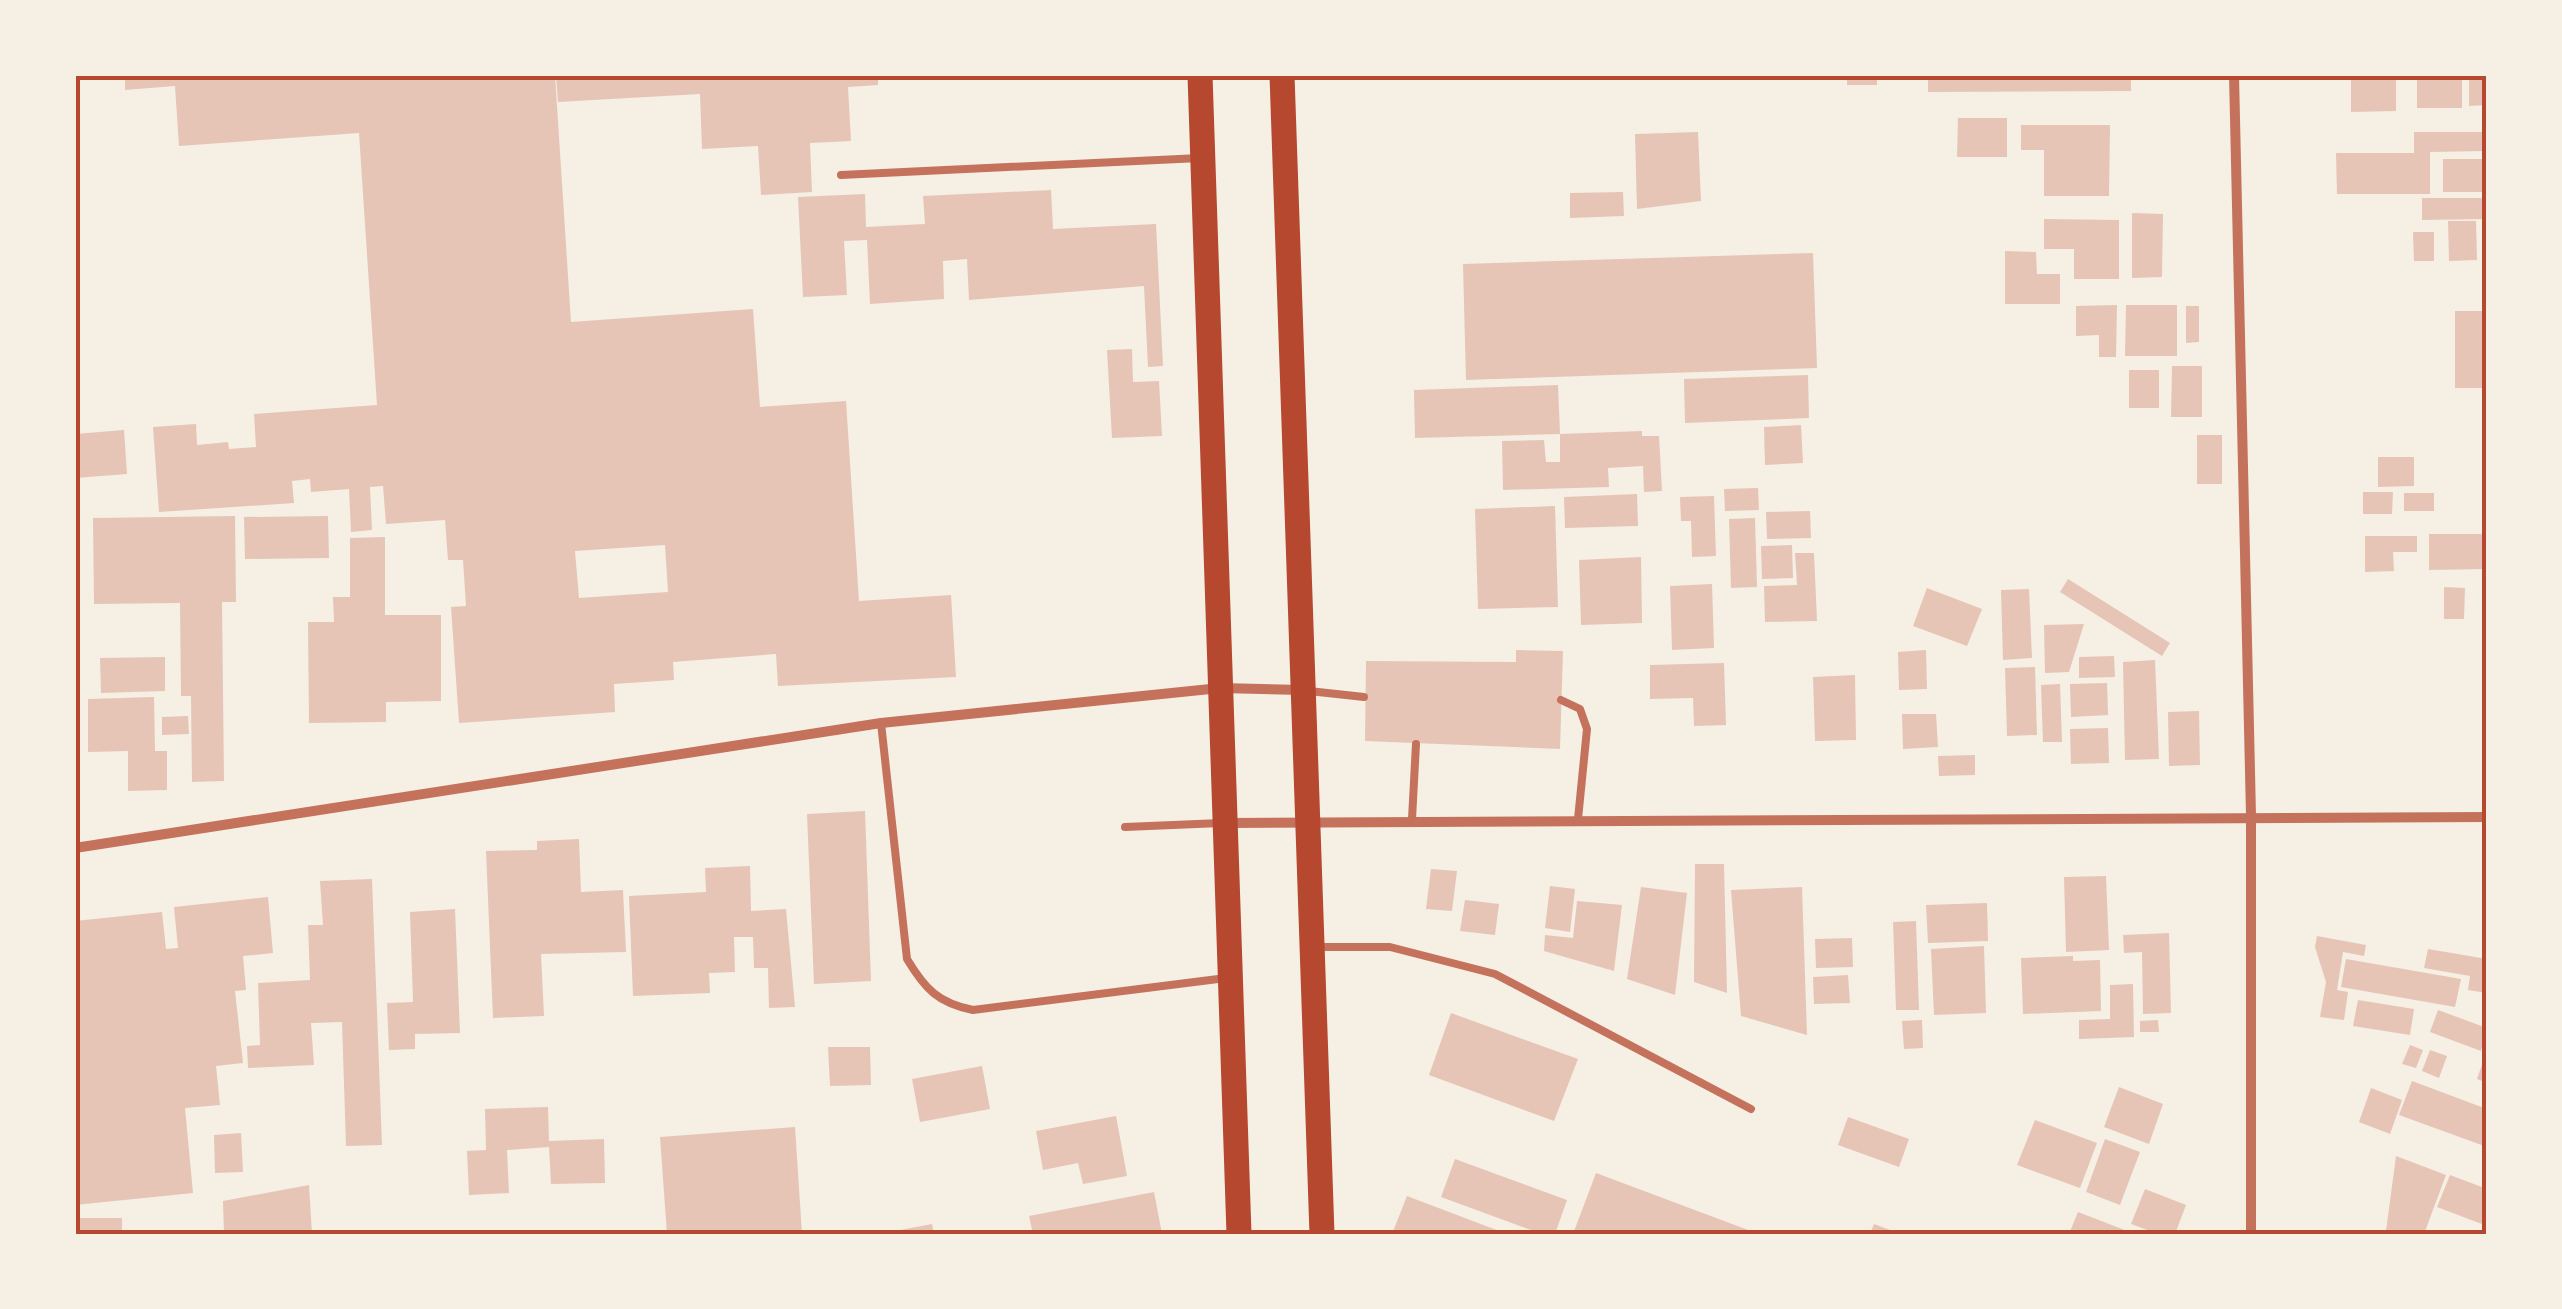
<svg xmlns="http://www.w3.org/2000/svg" width="2562" height="1309" viewBox="0 0 2562 1309" font-family="Bitter,serif">
<rect width="100%" height="100%" fill="#f6efe4"/>
<!-- building -->
<g fill="#e6c5b7" fill-rule="evenodd">
<path d="M 125,75 L 555,75 L 571,322 L 753,309 L 760,407 L 846,401 L 859,601 L 951,595 L 956,677 L 778,686 L 776,654 L 673,662 L 674,680 L 614,684 L 615,712 L 459,723 L 451,607 L 466,606 L 463,560 L 448,560 L 445,520 L 386,524 L 383,486 L 370,487 L 372,530 L 351,532 L 349,489 L 311,492 L 310,479 L 292,481 L 294,503 L 159,512 L 153,427 L 196,424 L 197,445 L 228,442 L 229,449 L 256,447 L 254,414 L 377,405 L 359,133 L 179,146 L 175,86 L 125,90 ZM 665,545 L 668,592 L 579,598 L 575,551 Z"/>
<polygon points="556,75 878,75 878,85 848,87 851,141 810,143 812,192 761,195 758,146 702,149 700,94 558,102"/>
<rect x="1847" y="75" width="30" height="10"/>
<polygon points="1928,75 2131,75 2131,91 1928,92"/>
<rect x="2417" y="75" width="45" height="33"/>
<polygon points="2469,75 2487,75 2487,105 2469,106"/>
<polygon points="2351,76 2396,76 2396,111 2351,112"/>
<polygon points="1958,118 2007,118 2007,157 1957,157"/>
<polygon points="2021,125 2110,125 2109,196 2044,196 2044,150 2021,150"/>
<polygon points="1698,132 1701,201 1637,209 1635,134"/>
<polygon points="2414,132 2487,132 2487,151 2430,152 2430,194 2337,194 2336,153 2414,153"/>
<rect x="2443" y="159" width="42" height="33"/>
<polygon points="1051,190 1053,229 1156,224 1163,366 1148,367 1144,286 969,300 967,259 943,261 944,299 870,304 867,240 844,241 847,295 803,297 798,197 865,194 866,227 925,224 923,196"/>
<polygon points="1623,192 1624,216 1570,218 1570,193"/>
<polygon points="2422,198 2487,198 2487,219 2422,220"/>
<polygon points="2132,213 2163,214 2162,277 2132,278"/>
<polygon points="2044,219 2119,220 2119,279 2074,279 2074,249 2044,249"/>
<polygon points="2448,221 2476,221 2477,260 2449,261"/>
<polygon points="2413,232 2434,232 2434,261 2414,261"/>
<polygon points="2005,251 2036,252 2037,274 2060,274 2060,304 2005,304"/>
<polygon points="1813,253 1817,368 1466,380 1463,264"/>
<polygon points="2117,305 2116,357 2099,357 2099,335 2076,336 2076,306"/>
<polygon points="2126,305 2177,305 2177,356 2125,356"/>
<polygon points="2186,306 2199,306 2199,342 2186,343"/>
<rect x="2455" y="311" width="32" height="77"/>
<polygon points="1132,349 1133,382 1159,381 1162,436 1112,438 1107,350"/>
<polygon points="2172,366 2202,366 2202,417 2171,417"/>
<rect x="2129" y="370" width="30" height="38"/>
<polygon points="1808,375 1809,418 1685,423 1684,379"/>
<polygon points="1558,385 1560,434 1415,438 1414,390"/>
<polygon points="1801,425 1803,463 1765,465 1764,427"/>
<polygon points="124,430 127,474 75,478 75,434"/>
<polygon points="1642,431 1642,436 1659,436 1662,491 1644,492 1643,466 1608,468 1609,487 1503,490 1502,441 1544,440 1546,462 1560,462 1560,434"/>
<rect x="2197" y="435" width="25" height="49"/>
<polygon points="2378,457 2414,457 2414,486 2378,487"/>
<polygon points="1758,488 1759,510 1725,511 1724,489"/>
<polygon points="2363,492 2393,492 2392,514 2363,514"/>
<rect x="2404" y="493" width="30" height="18"/>
<polygon points="1637,494 1638,526 1565,528 1564,497"/>
<polygon points="1714,496 1716,556 1692,557 1691,521 1681,521 1680,497"/>
<polygon points="1555,506 1558,607 1478,609 1475,509"/>
<polygon points="1810,511 1811,538 1767,539 1766,512"/>
<polygon points="235,516 236,602 222,602 224,781 192,782 191,696 181,696 180,603 94,604 93,518"/>
<polygon points="328,516 329,558 245,559 244,517"/>
<polygon points="1755,518 1757,587 1731,588 1729,519"/>
<polygon points="2429,534 2487,534 2487,569 2429,570"/>
<polygon points="2365,536 2417,536 2417,552 2393,552 2394,571 2365,572"/>
<polygon points="385,537 385,615 441,615 441,701 386,702 386,722 309,723 308,622 334,622 333,597 350,597 350,538"/>
<polygon points="1792,545 1793,578 1762,579 1761,546"/>
<polygon points="1795,553 1814,553 1817,621 1765,622 1764,586 1797,585"/>
<polygon points="1641,557 1642,623 1581,625 1579,560"/>
<polygon points="2068,579 2170,643 2162,656 2060,592"/>
<polygon points="1712,584 1714,648 1672,650 1670,586"/>
<polygon points="2444,587 2465,588 2464,619 2444,619"/>
<polygon points="1927,588 1982,609 1967,646 1913,626"/>
<polygon points="2029,589 2032,658 2003,660 2001,590"/>
<polygon points="2084,624 2069,672 2045,673 2044,625"/>
<polygon points="1516,650 1563,651 1560,749 1365,741 1366,661 1516,662"/>
<polygon points="1926,650 1927,689 1899,690 1898,652"/>
<polygon points="2114,656 2115,677 2079,678 2079,657"/>
<polygon points="165,657 165,691 101,693 100,658"/>
<polygon points="2155,660 2159,759 2125,760 2123,662"/>
<polygon points="1724,663 1726,725 1694,726 1693,698 1650,699 1650,665"/>
<polygon points="2035,667 2037,735 2007,736 2005,668"/>
<polygon points="1855,675 1856,740 1815,741 1813,677"/>
<polygon points="2107,683 2108,715 2071,717 2070,684"/>
<polygon points="2060,684 2062,742 2043,742 2041,685"/>
<polygon points="154,697 155,751 167,751 167,790 128,791 128,751 88,752 88,699"/>
<polygon points="2199,711 2200,765 2169,766 2168,712"/>
<polygon points="1902,714 1936,714 1938,747 1903,749"/>
<polygon points="188,716 189,734 162,735 162,717"/>
<polygon points="2108,728 2109,763 2071,764 2070,729"/>
<polygon points="1975,755 1975,775 1939,776 1938,756"/>
<polygon points="865,811 871,981 814,984 807,814"/>
<polygon points="579,839 581,892 623,890 626,952 541,954 544,1016 493,1018 486,851 537,850 537,841"/>
<polygon points="1695,864 1724,864 1727,993 1694,982"/>
<polygon points="750,866 751,911 786,909 795,1007 769,1008 768,968 754,968 753,937 734,937 735,972 709,973 710,993 633,996 629,896 706,892 705,868"/>
<polygon points="1431,869 1457,871 1452,911 1426,909"/>
<polygon points="2106,876 2109,950 2066,952 2064,877"/>
<polygon points="372,879 382,1145 346,1146 342,1022 311,1023 314,1065 248,1068 247,1046 260,1045 258,983 310,980 308,925 323,925 320,881"/>
<polygon points="1550,886 1575,889 1570,932 1545,928"/>
<polygon points="1641,887 1687,893 1675,995 1627,979"/>
<polygon points="1802,887 1807,1035 1741,1016 1731,890"/>
<polygon points="268,897 273,953 243,956 246,990 235,991 243,1063 216,1066 220,1105 185,1108 193,1193 75,1205 75,921 162,912 166,949 178,948 174,907"/>
<polygon points="1465,900 1499,904 1495,935 1460,931"/>
<polygon points="1577,901 1622,905 1614,971 1544,951 1545,935 1573,938"/>
<polygon points="1987,903 1988,941 1928,943 1926,905"/>
<polygon points="455,909 460,1033 415,1034 415,1049 389,1050 387,1003 413,1002 410,912"/>
<polygon points="1916,921 1919,1010 1896,1010 1893,922"/>
<polygon points="2169,933 2171,1013 2143,1014 2142,952 2124,953 2123,935"/>
<polygon points="2317,936 2366,945 2364,956 2343,952 2337,990 2348,992 2344,1020 2320,1017 2326,982 2315,947"/>
<polygon points="1852,938 1853,967 1816,968 1815,939"/>
<polygon points="1984,946 1986,1013 1934,1015 1931,949"/>
<polygon points="2428,949 2487,959 2487,993 2468,990 2470,976 2424,968"/>
<polygon points="2073,956 2073,961 2100,960 2101,1011 2023,1014 2021,958"/>
<polygon points="2346,959 2461,979 2455,1007 2341,987"/>
<polygon points="1848,975 1850,1003 1814,1004 1813,977"/>
<polygon points="2133,984 2134,1037 2079,1039 2079,1020 2110,1019 2110,985"/>
<polygon points="2358,1000 2414,1009 2410,1035 2353,1026"/>
<polygon points="2438,1010 2487,1028 2481,1051 2430,1032"/>
<polygon points="1451,1013 1578,1059 1554,1121 1429,1075"/>
<polygon points="1922,1020 1923,1048 1904,1049 1902,1021"/>
<polygon points="2158,1020 2159,1032 2140,1032 2140,1021"/>
<polygon points="2410,1045 2423,1050 2416,1068 2402,1064"/>
<polygon points="828,1047 870,1047 871,1085 830,1086"/>
<polygon points="2430,1050 2447,1056 2439,1078 2422,1071"/>
<polygon points="2486,1053 2487,1053 2487,1083 2477,1079"/>
<polygon points="982,1066 990,1109 920,1122 912,1079"/>
<polygon points="2412,1081 2487,1109 2487,1147 2399,1115"/>
<polygon points="2119,1087 2163,1104 2149,1144 2104,1127"/>
<polygon points="2371,1088 2402,1100 2390,1134 2359,1122"/>
<polygon points="548,1107 549,1141 604,1139 605,1183 551,1184 549,1147 507,1150 509,1193 469,1195 467,1151 486,1150 485,1109"/>
<polygon points="1116,1116 1127,1176 1083,1184 1078,1163 1043,1170 1036,1131"/>
<polygon points="1848,1117 1909,1139 1899,1167 1838,1145"/>
<polygon points="2035,1120 2097,1143 2080,1188 2017,1165"/>
<polygon points="795,1127 802,1234 667,1234 660,1137"/>
<polygon points="241,1133 243,1172 215,1173 214,1135"/>
<polygon points="2105,1139 2140,1152 2120,1205 2086,1192"/>
<polygon points="2396,1156 2446,1175 2424,1234 2386,1231"/>
<polygon points="1455,1159 1567,1200 1555,1234 1542,1234 1441,1197"/>
<polygon points="1596,1173 1759,1234 1573,1234"/>
<polygon points="2450,1175 2487,1189 2487,1226 2437,1207"/>
<polygon points="309,1185 312,1234 224,1234 223,1201"/>
<polygon points="2145,1189 2186,1205 2175,1234 2158,1234 2131,1224"/>
<polygon points="1154,1192 1162,1234 1033,1234 1029,1216"/>
<polygon points="1407,1196 1507,1234 1392,1234"/>
<polygon points="2078,1212 2135,1234 2069,1234"/>
<rect x="75" y="1218" width="47" height="16"/>
<polygon points="932,1224 934,1234 890,1234 890,1232"/>
<polygon points="1874,1224 1901,1234 1870,1234"/>
</g>
<g fill="none" stroke-linecap="round" stroke-linejoin="round">
<!-- service -->
<g stroke="#c5725c" stroke-width="8">
<polyline points="841,175 1200,158"/>
<polyline points="1309,691 1364,697"/>
<polyline points="1561,700 1580,709 1587,729 1578,819"/>
<path d="M 881,723 L 907,959 C 925,989 938,1003 973,1010 L 1226,978"/>
<polyline points="1412,819 1416,744"/>
<polyline points="1125,827 1221,823"/>
<polyline points="1317,947 1390,947 1495,974 1751,1109"/>
</g>
<!-- minor -->
<g stroke="#c5725c" stroke-width="10">
<polyline points="2234,75 2251,815 2251,1234"/>
<polyline points="1226,823 2487,817"/>
<polyline points="75,848 881,723 1220,688 1302,690"/>
</g>
<!-- primary -->
<g stroke="#b5482f" stroke-width="25">
<polyline points="1200,75 1239,1234"/>
<polyline points="1282,75 1322,1234"/>
</g>
</g>
<!-- border -->
<rect width="2562" height="1309" fill="none" stroke="#f6efe4" stroke-width="155"/>
<rect x="78" y="78" width="2406" height="1154" fill="none" stroke="#b5482f" stroke-width="4"/>
</svg>
